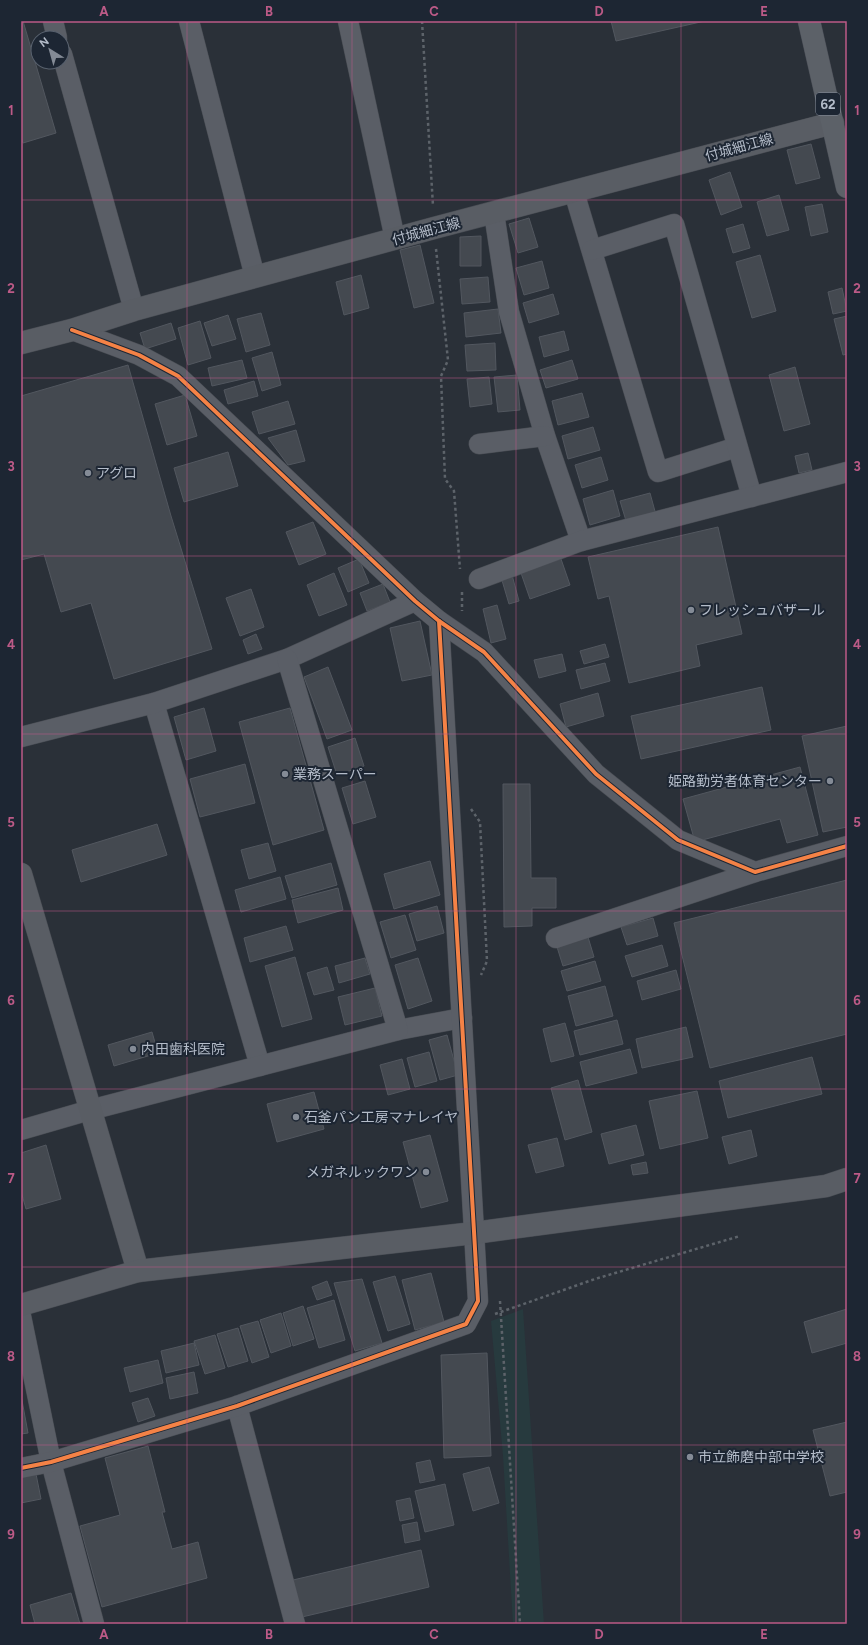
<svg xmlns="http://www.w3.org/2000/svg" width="868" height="1645" viewBox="0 0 868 1645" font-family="Figtree,'Noto Sans JP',sans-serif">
<rect width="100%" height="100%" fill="#2a3038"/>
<!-- park -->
<polygon fill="#273a3e" points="523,1309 544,1624 513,1624 503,1456 491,1321"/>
<!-- building -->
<g fill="#444950" stroke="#52575f">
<polygon points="21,21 23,21 56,133 23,143 21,137"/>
<polygon points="611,21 705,21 616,41"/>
<polygon points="811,144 820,178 796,184 787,150"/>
<polygon points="730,172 742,207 721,215 709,180"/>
<polygon points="779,195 789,230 767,236 757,202"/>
<polygon points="822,204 828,232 811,236 805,207"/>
<polygon points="529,218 538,247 518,253 509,224"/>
<polygon points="743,224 750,248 733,253 726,229"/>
<polygon points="481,236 481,266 460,266 460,237"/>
<polygon points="420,245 434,303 414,308 400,250"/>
<polygon points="760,255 776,311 752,318 736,262"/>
<polygon points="542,261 549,288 524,295 516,268"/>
<polygon points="361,275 369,308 344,315 336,282"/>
<polygon points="488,277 490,302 462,304 460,279"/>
<polygon points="842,288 847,311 833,314 828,292"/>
<polygon points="553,294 559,314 529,323 523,303"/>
<polygon points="498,309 501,333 466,337 464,313"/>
<polygon points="261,313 270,345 246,352 237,319"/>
<polygon points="228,315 236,339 212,346 204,323"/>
<polygon points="847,316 847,354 843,355 834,319"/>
<polygon points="200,321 211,358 188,365 178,328"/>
<polygon points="171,323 176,339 145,349 140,333"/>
<polygon points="564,331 569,350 544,357 539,337"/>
<polygon points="495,343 496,370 467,371 465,345"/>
<polygon points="272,352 281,385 262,391 252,358"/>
<polygon points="242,360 247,378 212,386 208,368"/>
<polygon points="572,360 578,379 546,388 540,370"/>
<polygon points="128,365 171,516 212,649 114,679 91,603 61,612 44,554 21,560 21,396"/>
<polygon points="795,367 810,424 784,431 769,375"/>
<polygon points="517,375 520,410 498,412 494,377"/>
<polygon points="489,377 492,404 470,407 467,379"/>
<polygon points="254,381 258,396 228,404 224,390"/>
<polygon points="582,393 589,417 558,425 552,401"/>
<polygon points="185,395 197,436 167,445 155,404"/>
<polygon points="288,401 295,424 259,434 252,412"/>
<polygon points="593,427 600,450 568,459 562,436"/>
<polygon points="296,430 305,461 288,465 268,438"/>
<polygon points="228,452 238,486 184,502 174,468"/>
<polygon points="808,453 812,470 799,473 795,456"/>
<polygon points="601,457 608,480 582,488 575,465"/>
<polygon points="613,490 620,516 590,525 583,499"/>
<polygon points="650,493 656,515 627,524 620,501"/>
<polygon points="313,522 326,554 299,565 286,532"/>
<polygon points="718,527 742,634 696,645 700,666 629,683 609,596 598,599 588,557"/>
<polygon points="359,559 369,583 348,592 338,568"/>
<polygon points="561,559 570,585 530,599 521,573"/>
<polygon points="334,573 347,605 319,616 307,585"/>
<polygon points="512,575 519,601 509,604 501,577"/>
<polygon points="383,584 390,602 367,611 360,593"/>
<polygon points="251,589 264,627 240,636 226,598"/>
<polygon points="497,605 506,639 491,643 483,609"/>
<polygon points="420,621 432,675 402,681 390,628"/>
<polygon points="256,634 262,649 248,654 243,640"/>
<polygon points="605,644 609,657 584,664 580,651"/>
<polygon points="562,654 566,671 539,678 534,660"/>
<polygon points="605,663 610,681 581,689 576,670"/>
<polygon points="328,667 352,730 327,739 304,677"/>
<polygon points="762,687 771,730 641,759 631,716"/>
<polygon points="598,693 604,716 566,727 560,704"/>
<polygon points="204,708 216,751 186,760 174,717"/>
<polygon points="290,708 324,830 273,845 239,722"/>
<polygon points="847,726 847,827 823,832 802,736"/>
<polygon points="355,738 364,766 337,775 328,747"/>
<polygon points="245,764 255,803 200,817 190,779"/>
<polygon points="800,767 818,835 787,843 780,819 695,842 683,799"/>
<polygon points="365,781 376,817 353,824 342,788"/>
<polygon points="503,784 530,784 531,878 556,878 556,908 532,908 532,926 504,927"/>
<polygon points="157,824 167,855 81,882 72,850"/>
<polygon points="268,843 276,871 249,879 241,850"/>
<polygon points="430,861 440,895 394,909 384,874"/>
<polygon points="331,863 337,885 292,898 285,876"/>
<polygon points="280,877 286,899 241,912 235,890"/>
<polygon points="847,880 847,1034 710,1068 674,923"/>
<polygon points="338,888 343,910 298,923 292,900"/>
<polygon points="437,906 444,933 417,941 409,914"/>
<polygon points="405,915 416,950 391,958 380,922"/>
<polygon points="653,918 658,936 627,945 621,927"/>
<polygon points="286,926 293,950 250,962 244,938"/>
<polygon points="588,937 594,957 563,966 557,947"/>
<polygon points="662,945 668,966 632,977 625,956"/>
<polygon points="295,957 312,1019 282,1027 265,966"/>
<polygon points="365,958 370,974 339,983 335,966"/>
<polygon points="418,958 432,1001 408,1009 395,965"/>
<polygon points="595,961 601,981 567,991 561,971"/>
<polygon points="327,967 334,990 314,995 307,973"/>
<polygon points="676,970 681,989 642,1000 637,981"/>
<polygon points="605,986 613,1016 576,1026 568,996"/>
<polygon points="375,988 382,1016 345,1025 338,997"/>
<polygon points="617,1020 623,1044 580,1055 574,1031"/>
<polygon points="565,1023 574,1056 551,1062 543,1029"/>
<polygon points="686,1027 693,1057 642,1068 636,1039"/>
<polygon points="152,1032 158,1053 114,1066 108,1045"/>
<polygon points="447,1035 458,1075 440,1080 429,1040"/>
<polygon points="630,1049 637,1073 586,1086 580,1062"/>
<polygon points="429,1052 437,1081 415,1087 407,1058"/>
<polygon points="812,1057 822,1094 728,1118 719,1081"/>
<polygon points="402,1059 410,1089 388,1095 380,1065"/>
<polygon points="578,1080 592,1132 565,1140 551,1088"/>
<polygon points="697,1091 708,1138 660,1149 649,1101"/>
<polygon points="314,1092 324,1129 277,1142 267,1104"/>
<polygon points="636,1125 644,1155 609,1164 601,1134"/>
<polygon points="751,1130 757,1156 729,1164 722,1137"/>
<polygon points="430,1135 448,1201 421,1208 403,1142"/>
<polygon points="557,1138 564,1166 536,1173 528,1145"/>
<polygon points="46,1145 61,1199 26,1209 21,1191 21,1153"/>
<polygon points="646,1162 648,1173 633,1175 631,1165"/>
<polygon points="431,1273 444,1322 415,1330 402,1280"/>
<polygon points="395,1276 410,1324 388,1331 373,1282"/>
<polygon points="362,1279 382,1343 355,1351 334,1283"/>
<polygon points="327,1281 332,1295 317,1300 312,1287"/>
<polygon points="334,1300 345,1340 319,1348 307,1308"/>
<polygon points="303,1306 314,1339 293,1346 283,1313"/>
<polygon points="847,1309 847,1343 812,1353 804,1322"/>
<polygon points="281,1313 291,1346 271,1353 260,1320"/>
<polygon points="258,1321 269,1357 252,1363 240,1326"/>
<polygon points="238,1328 248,1361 228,1367 217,1334"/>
<polygon points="215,1335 225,1368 205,1374 194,1341"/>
<polygon points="194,1343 199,1365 166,1373 161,1351"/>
<polygon points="487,1353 491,1456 444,1458 441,1355"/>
<polygon points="158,1360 163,1383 130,1392 124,1368"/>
<polygon points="194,1372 198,1393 170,1399 166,1378"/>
<polygon points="21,1395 28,1433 21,1434"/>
<polygon points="148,1398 155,1416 138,1422 132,1403"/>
<polygon points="847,1422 847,1492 830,1496 813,1430"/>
<polygon points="148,1446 165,1512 162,1512 172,1549 198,1542 207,1578 102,1607 80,1526 120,1515 105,1458"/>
<polygon points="430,1460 435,1480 420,1483 416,1463"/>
<polygon points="489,1467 499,1503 473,1511 463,1474"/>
<polygon points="36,1474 41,1499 21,1503 21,1477"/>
<polygon points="445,1484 454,1525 425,1532 415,1491"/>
<polygon points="410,1498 414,1518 400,1521 396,1501"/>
<polygon points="417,1522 420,1540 405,1543 402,1525"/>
<polygon points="421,1550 429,1587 302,1617 293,1580"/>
<polygon points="71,1593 80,1624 35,1624 30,1605"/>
</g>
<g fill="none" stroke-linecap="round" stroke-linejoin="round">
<defs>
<g id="street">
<polyline points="53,21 57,38"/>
<polyline points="189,21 255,277"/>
<polyline points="348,21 395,239"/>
<polyline points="62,54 134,310"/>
<polyline points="574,192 658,472 737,447"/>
<polyline points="494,213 509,312 545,436 581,541"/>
<polyline points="592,250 674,224 752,497"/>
<polyline points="72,330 139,355 178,376 415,601 439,621 484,652 596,774 678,840 755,872 847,846"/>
<polyline points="479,444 545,436"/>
<polyline points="479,579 581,541 847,472"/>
<polyline points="154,703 260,1066"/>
<polyline points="21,737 154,703 287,659 415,601"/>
<polyline points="556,938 755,872"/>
<polyline points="398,1030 462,1018"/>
<polyline points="21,1130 90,1110 398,1030 287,659"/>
<polyline points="21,1316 51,1462 94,1624"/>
<polyline points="237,1406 295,1624"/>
<polyline points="21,1468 51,1462 237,1406 466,1324 478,1301 439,621"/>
</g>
<g id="secondary">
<polyline points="21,343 72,330 134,310 434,228 833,123"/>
<polyline points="21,874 138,1271"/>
<polyline points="21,1305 138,1271 474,1233 826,1186 847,1179"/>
</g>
<polyline id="primary" points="809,21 847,187"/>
</defs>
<!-- street casing -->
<use href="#street" stroke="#484c53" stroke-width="21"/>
<!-- secondary casing -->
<use href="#secondary" stroke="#484c53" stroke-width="23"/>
<!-- primary casing -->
<use href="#primary" stroke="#484c55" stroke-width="23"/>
<!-- path -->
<g stroke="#5d636a" stroke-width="2.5" stroke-dasharray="3 3" stroke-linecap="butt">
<polyline points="422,21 433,206"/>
<polyline points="436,249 448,360 441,376 445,479 454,491 460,569"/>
<polyline points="462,592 462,611"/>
<polyline points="471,809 480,822 487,961 481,975"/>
<polyline points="500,1301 520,1624"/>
<polyline points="495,1314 595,1279 740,1236"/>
</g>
<!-- street -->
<use href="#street" stroke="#5a5e66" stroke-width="20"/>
<!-- secondary -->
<use href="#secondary" stroke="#595d64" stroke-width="22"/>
<!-- primary -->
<use href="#primary" stroke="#5c6168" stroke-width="22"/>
<defs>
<g id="cycleway">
<polyline points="72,330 139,355 178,376 415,601 439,621 484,652 596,774 678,840 755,872 847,846"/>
<polyline points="21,1468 51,1462 237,1406 466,1324 478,1301 439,621"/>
</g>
</defs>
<!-- cycleway casing -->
<use href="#cycleway" stroke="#1d2633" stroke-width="6"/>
<!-- cycleway -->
<use href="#cycleway" stroke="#f48246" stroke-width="4"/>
</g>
<!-- grid -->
<path fill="none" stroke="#bc5a87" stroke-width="1" stroke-opacity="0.55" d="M 187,21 L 187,1624M 352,21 L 352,1624M 516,21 L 516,1624M 681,21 L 681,1624M 21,200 L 847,200M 21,378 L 847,378M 21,556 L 847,556M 21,734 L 847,734M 21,911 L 847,911M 21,1089 L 847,1089M 21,1267 L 847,1267M 21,1445 L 847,1445"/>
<!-- markers -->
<g fill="#848b96" stroke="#1d2633" stroke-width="1.5">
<circle cx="88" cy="473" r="4"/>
<circle cx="691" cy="610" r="4"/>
<circle cx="285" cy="774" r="4"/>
<circle cx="830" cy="781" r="4"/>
<circle cx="133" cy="1049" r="4"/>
<circle cx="296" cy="1117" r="4"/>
<circle cx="426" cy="1172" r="4"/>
<circle cx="690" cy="1457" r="4"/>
</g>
<g text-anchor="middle" stroke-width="4" stroke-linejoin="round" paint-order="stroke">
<!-- shield labels -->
<rect fill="#1d2633" stroke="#878f9c" stroke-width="1" x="816" y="93" width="24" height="22" rx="3"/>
<g font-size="13" font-weight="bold" fill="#b4bcc9">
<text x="828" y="109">62</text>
</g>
<!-- street labels -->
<g font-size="14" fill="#b4bcc9" stroke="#1d2633">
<text transform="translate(739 147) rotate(-15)" y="5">付城細江線</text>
<text transform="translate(426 231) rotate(-15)" y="5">付城細江線</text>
</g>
<!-- poi labels -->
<g font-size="14" fill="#b4bcc9" stroke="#1d2633" text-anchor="start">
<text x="96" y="478">アグロ</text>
<text x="699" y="615">フレッシュバザール</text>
<text x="293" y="779">業務スーパー</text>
<text x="822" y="786" text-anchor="end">姫路勤労者体育センター</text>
<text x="141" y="1054">内田歯科医院</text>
<text x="304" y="1122">石釜パン工房マナレイヤ</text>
<text x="418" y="1177" text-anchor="end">メガネルックワン</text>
<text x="698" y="1462">市立飾磨中部中学校</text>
</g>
</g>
<!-- border -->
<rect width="868" height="1645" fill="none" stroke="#1d2633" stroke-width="44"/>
<!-- north arrow -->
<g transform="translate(50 50) rotate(323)"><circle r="19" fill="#1d2633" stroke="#59626f"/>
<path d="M0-3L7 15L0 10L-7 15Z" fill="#848b96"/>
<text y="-6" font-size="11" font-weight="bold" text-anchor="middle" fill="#b4bcc9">N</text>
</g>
<rect x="22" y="22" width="824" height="1601" fill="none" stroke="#bc5a87" stroke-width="1.5"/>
<g font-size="13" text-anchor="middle" font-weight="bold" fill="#bc5a87">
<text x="104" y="16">A</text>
<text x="269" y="16">B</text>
<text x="434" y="16">C</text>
<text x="599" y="16">D</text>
<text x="764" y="16">E</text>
<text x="11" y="115">1</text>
<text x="857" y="115">1</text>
<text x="11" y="293">2</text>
<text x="857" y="293">2</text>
<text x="11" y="471">3</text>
<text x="857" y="471">3</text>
<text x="11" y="649">4</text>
<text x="857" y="649">4</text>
<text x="11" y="827">5</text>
<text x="857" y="827">5</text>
<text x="11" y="1005">6</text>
<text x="857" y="1005">6</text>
<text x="11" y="1183">7</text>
<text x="857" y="1183">7</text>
<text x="11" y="1361">8</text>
<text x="857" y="1361">8</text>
<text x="11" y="1539">9</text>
<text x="857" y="1539">9</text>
<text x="104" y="1639">A</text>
<text x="269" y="1639">B</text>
<text x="434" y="1639">C</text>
<text x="599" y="1639">D</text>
<text x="764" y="1639">E</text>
</g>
</svg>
